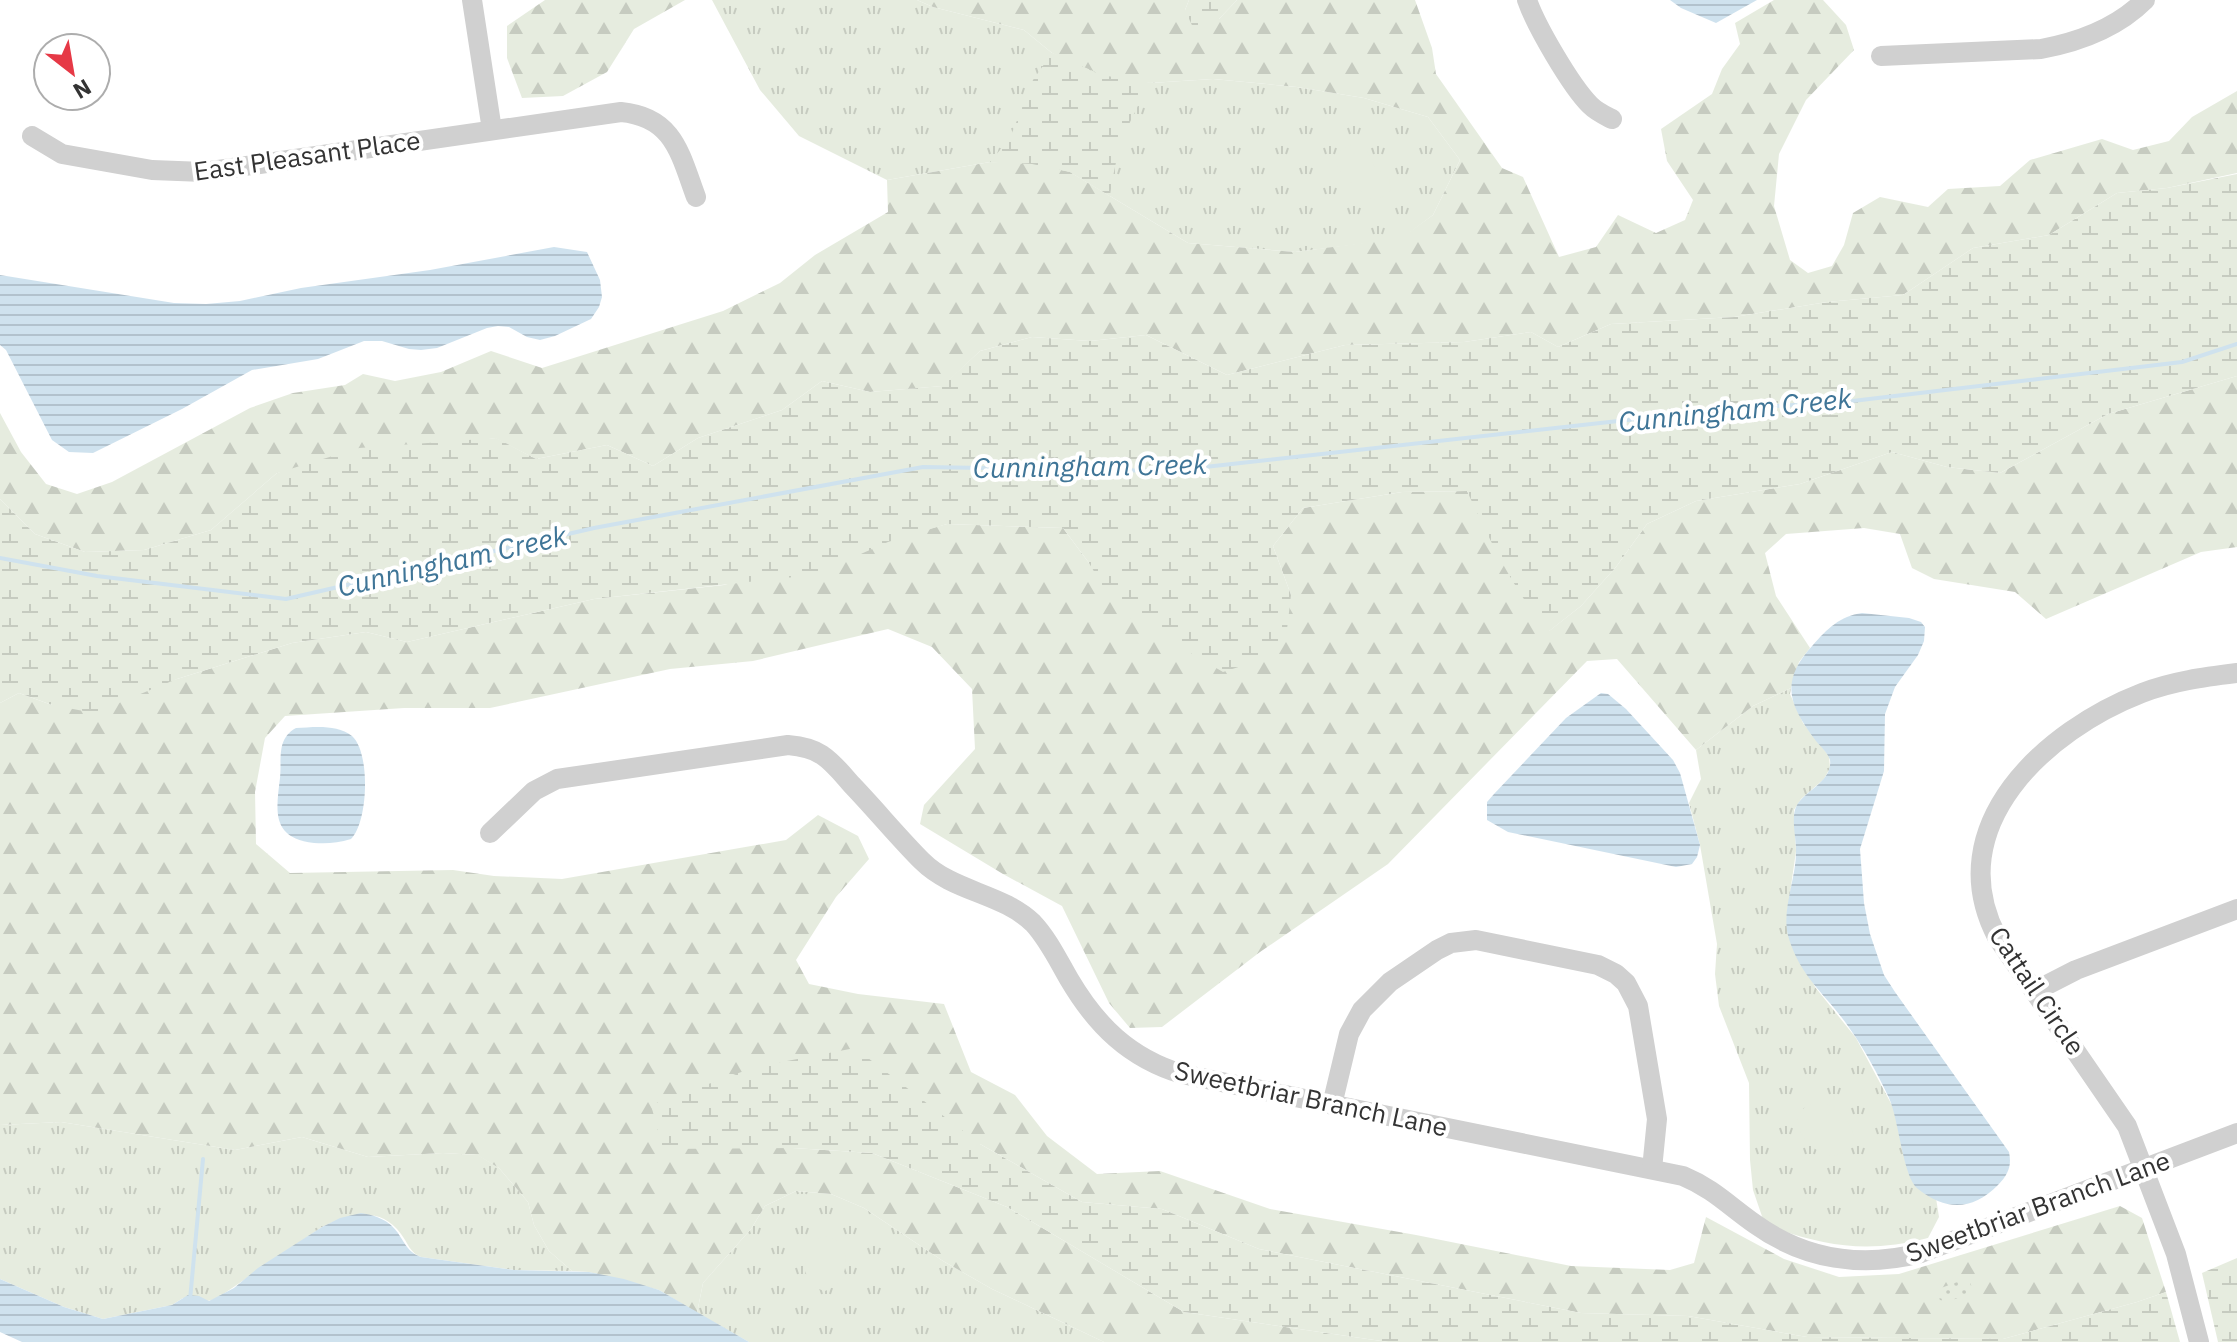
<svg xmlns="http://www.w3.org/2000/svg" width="2237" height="1342" viewBox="0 0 2237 1342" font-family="'IBM Plex Sans',sans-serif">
<defs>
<pattern id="grass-tufts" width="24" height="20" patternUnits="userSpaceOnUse" patternTransform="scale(2)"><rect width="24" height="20" fill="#e6ecdf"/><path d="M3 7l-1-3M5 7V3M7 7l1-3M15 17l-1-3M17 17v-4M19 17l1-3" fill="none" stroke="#c6cbc0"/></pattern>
<pattern id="forest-firs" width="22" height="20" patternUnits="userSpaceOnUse" patternTransform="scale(2)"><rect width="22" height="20" fill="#e6ecdf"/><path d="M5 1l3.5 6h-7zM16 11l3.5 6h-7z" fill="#c6cbc0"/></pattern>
<pattern id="wetland-marsh" width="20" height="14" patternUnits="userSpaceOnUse" patternTransform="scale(2)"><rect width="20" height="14" fill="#e6ecdf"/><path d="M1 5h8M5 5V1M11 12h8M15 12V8" fill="none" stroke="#c6cbc0"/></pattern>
<pattern id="park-dots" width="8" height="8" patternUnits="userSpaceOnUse" patternTransform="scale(2)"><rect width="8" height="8" fill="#e6ecdf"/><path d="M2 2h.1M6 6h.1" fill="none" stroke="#c6cbc0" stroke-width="1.8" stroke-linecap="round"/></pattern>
<pattern id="water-rules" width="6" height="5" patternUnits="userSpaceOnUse" patternTransform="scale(2)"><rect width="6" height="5" fill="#cfe2ee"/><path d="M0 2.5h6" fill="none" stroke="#b2c2cd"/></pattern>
</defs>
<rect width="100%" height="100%" fill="#fff"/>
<!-- grass -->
<g fill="url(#grass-tufts)">
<polygon points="712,0 917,0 933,7 1024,30 1052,53 1150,83 1213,79 1297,87 1364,98 1428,117 1460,160 1433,215 1401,239 1295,252 1188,243 1070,172 990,162 887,180 799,136 760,90"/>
<path d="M 1791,688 L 1790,694 L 1803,723 L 1829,756 L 1830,768 L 1824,779 L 1801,799 L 1794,810 L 1796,851 L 1787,914 L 1815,987 L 1856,1038 L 1894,1109 L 1904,1156 L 1928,1195 L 1936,1198 L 1939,1217 L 1928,1238 C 1865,1254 1825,1246 1765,1225 L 1753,1190 L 1750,1160 L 1749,1083 L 1719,1006 L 1715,974 L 1717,944 L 1700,845 L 1689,803 L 1701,779 L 1696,750 L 1753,706 Z"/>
<path d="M 61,1122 L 235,1150 L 302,1137 L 368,1157 L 443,1153 L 478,1155 L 499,1168 L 528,1202 L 534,1225 L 549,1251 L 572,1271 L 514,1270 L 421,1257 C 410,1253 408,1243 401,1234 C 380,1205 349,1214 322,1227 L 216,1299 L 207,1301 L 183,1298 L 172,1305 L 103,1319 L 64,1307 L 0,1279 L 0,1125 Z"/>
<polygon points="796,1191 831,1194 864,1208 943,1261 992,1289 1104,1342 749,1342 697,1313 703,1283 751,1229 765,1206"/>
</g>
<!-- forest -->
<g fill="url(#forest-firs)">
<polygon points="545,0 685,0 634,29 607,72 563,96 522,98 507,58 507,26"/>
<polygon points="917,0 1189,0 1185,10 1219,19 1237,0 1415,0 1432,48 1436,74 1502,168 1523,177 1559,257 1596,247 1618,215 1656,233 1685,220 1693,200 1667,161 1661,129 1712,94 1722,69 1740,44 1735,23 1774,0 1823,0 1846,25 1854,50 1806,100 1779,154 1774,206 1790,260 1808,273 1832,266 1844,245 1853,213 1880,197 1928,207 1948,189 2000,186 2030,160 2102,139 2133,150 2169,141 2192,117 2237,91 2237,173 2167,188 2117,193 2049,235 1973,248 1903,295 1827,302 1734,317 1611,324 1558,347 1531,332 1464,342 1345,345 1227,375 1146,335 1090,341 1032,337 980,351 943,386 870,392 822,381 782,410 698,438 653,466 607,445 536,459 495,438 277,473 211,530 144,550 85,552 35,534 0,499 0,413 21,452 46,484 77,494 112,482 250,408 293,393 345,385 363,374 395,381 441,372 491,351 542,368 723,311 780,283 815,255 888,212 887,180 990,162 1032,164 1070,172 1188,243 1295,252 1401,238 1433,215 1460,160 1428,117 1364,98 1297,87 1213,79 1150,83 1102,75 1052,53 1024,30 933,7"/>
<polygon points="2237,376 2237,547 2201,552 2046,619 2015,592 1934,579 1912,568 1900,534 1864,528 1786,534 1765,553 1776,596 1810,648 1799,662 1791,688 1753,706 1696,750 1617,659 1587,661 1388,864 1260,952 1162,1027 1130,1028 1109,1003 1062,906 1003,874 920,824 924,805 975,749 972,689 932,647 888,629 753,661 670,669 490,708 404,708 285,716 265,738 255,792 256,844 290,873 453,870 494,876 562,879 786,840 818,815 858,836 869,859 836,897 796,960 809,984 858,994 944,1004 971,1072 1015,1095 1047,1136 1097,1174 1160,1171 1270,1209 1416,1235 1571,1266 1670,1270 1694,1263 1706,1217 1784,1259 1839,1277 1899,1274 2120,1206 2142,1218 2166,1292 2137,1302 2003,1339 1807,1337 1688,1316 1581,1313 1259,1249 1162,1209 1082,1202 980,1144 793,1148 872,1153 1007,1207 1184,1312 1388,1342 1104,1342 992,1289 943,1261 864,1208 831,1194 796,1191 765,1206 751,1229 703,1283 697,1313 659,1290 589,1272 572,1271 549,1251 534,1225 528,1202 499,1168 477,1155 443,1153 368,1157 302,1137 235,1150 61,1122 0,1125 0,703 19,693 52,705 177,679 292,643 366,632 407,642 594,599 724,585 947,524 1063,528 1089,563 1291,595 1273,546 1303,508 1402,492 1467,491 1549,631 1581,606 1616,567 1647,524 1696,501 1800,484 1892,452 1947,467 2000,473 2108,414"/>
</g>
<!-- wetland -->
<g fill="url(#wetland-marsh)">
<polygon points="1189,0 1237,0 1219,19 1196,34 1185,10"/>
<path d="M 1052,53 L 1101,75 L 1150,83 C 1126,128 1117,146 1110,196 L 1070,172 L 1032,164 L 990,162 L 1010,138 L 1033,80 Z"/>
<path d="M 2237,174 L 2237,376 L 2108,414 L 2000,473 L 1947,467 L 1892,452 L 1800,484 L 1696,501 L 1647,524 L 1616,567 L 1581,606 L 1548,632 C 1513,589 1490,541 1467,491 L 1402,492 L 1303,508 L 1273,546 L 1291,595 L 1286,638 L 1254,662 L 1223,672 L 1117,610 L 1089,563 L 1063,528 L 947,524 L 888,542 L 813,575 L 594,599 L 407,642 L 366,632 L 292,643 L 177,679 L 94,713 L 52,705 L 19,693 L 0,703 L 0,499 L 35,534 L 85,552 L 144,550 L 211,530 L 277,473 L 359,448 L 496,438 L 536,459 L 607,445 L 653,466 L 698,438 L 782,410 L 822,381 L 870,392 L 942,386 L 980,351 L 1032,337 L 1090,341 L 1146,335 L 1227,375 L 1345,345 L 1464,342 L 1531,332 L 1558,347 L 1611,324 L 1734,317 L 1827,302 L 1903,295 L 1973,248 L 2049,235 L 2117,193 L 2167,188 Z"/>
<polygon points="855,1048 980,1144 1082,1202 1162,1209 1259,1249 1581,1313 1688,1316 1807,1337 2003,1339 2137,1302 2166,1292 2180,1342 1388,1342 1184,1312 1007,1207 872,1153 793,1148 663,1149 651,1105 755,1067"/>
<polygon points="2237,1258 2237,1342 2218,1342 2202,1273"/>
</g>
<!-- park -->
<path fill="url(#park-dots)" d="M 1965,1279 L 1969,1280 L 1973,1290 C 1965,1296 1949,1303 1940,1300 L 1937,1294 L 1941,1288 Z"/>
<!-- pitch -->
<g fill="#e6ecdf">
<path d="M 1353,144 L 1360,144 L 1367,151 L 1374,166 L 1389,179 L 1391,190 C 1386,196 1377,202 1369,198 C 1364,196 1359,189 1354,185 C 1337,172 1325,154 1353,144 Z"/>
<path d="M 1820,1102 C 1840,1106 1872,1142 1841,1154 C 1813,1165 1772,1109 1820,1102 Z"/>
<path d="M 824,1236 C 855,1241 851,1282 825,1291 C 797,1285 800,1246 824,1236 Z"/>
</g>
<!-- water -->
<g fill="url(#water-rules)">
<polygon points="1670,0 1757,0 1716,23 1681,8"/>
<polygon points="554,247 587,252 600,280 602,297 599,307 591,319 555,336 540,340 527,337 509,327 498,326 487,328 437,348 421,350 409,349 382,341 364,341 318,359 252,370 182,409 93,453 69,452 52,440 6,350 0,345 0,275 174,303 206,304 240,301 301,288 430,270"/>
<path d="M 1862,613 L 1909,618 L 1921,622 L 1925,627 L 1924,641 L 1918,655 L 1895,687 L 1885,714 L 1884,771 L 1860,849 L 1864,903 L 1870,934 L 1884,975 L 1895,992 L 2009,1152 C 2012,1166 2008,1175 1998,1185 C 1973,1210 1947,1212 1918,1189 C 1903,1178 1899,1120 1889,1098 C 1878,1075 1865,1050 1850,1029 C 1828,996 1802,980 1789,939 C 1780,911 1797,879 1796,849 C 1796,837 1791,819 1796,807 C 1803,791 1833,782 1830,760 C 1828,753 1821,747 1816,741 C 1789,705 1779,682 1813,645 C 1827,629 1840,616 1862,613 Z"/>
<polygon points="1601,693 1608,694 1626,709 1673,760 1680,773 1700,845 1697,857 1692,864 1676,867 1508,832 1487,820 1487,802 1494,794 1566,718"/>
<path d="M 296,728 C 314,727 337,724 352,736 C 371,753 368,823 351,839 C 338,843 327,844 314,843 C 271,838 276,811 280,778 C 282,759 276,739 296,728 Z"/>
<path d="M 361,1213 C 407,1220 396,1248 421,1257 L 514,1270 L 589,1272 L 624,1279 L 659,1290 L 749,1342 L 22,1342 L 0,1332 L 0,1279 L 64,1307 L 103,1319 L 172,1305 L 188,1295 L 199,1296 L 209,1301 L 234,1288 L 258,1268 L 322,1227 L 340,1218 Z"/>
</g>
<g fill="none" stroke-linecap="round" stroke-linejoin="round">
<!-- stream -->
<g stroke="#cfe2ee" stroke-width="4">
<polyline points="0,558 97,576 286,599 594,528 923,467 1169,471 1726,409 1844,402 2182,362 2237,344"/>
<polyline points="190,1300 203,1159"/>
</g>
<!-- minor -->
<g stroke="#d0d0d0" stroke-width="20">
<polyline points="472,0 492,130"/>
<path d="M 1527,0 C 1536,26 1571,86 1590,105 C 1597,112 1604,115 1612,119"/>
<path d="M 1881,56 L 2041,49 C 2079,42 2117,28 2145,0"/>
<path d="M 32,136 L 62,154 L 152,170 L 204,172 L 621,112 C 674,117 680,154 696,197"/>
<path d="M 490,833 L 534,791 L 557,779 L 788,745 C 800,746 812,748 822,755 C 834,763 843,775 852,785 C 876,810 898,837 922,861 C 953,892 1002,893 1033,923 C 1048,939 1058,960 1069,979 C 1096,1025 1129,1058 1182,1074 L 1683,1176 C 1714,1189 1729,1206 1755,1224 C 1805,1260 1862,1268 1921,1253 L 2237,1133"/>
<polyline points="2035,991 2076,970 2237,909"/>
<polyline points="1332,1105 1349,1034 1362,1010 1390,982 1437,950 1451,943 1476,940 1598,965 1616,974 1626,983 1638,1006 1657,1119 1652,1169"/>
<path d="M 2199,1342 L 2176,1254 L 2127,1126 L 1997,937 C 1939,826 2046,730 2142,693 C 2173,681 2205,677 2237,673"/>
</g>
</g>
<g text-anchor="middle" stroke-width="8" stroke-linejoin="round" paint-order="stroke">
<!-- street labels -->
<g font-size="26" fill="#333" stroke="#fff">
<text transform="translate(307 156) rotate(-8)" y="9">East Pleasant Place</text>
<text transform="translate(2037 991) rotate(56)" y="9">Cattail Circle</text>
<text transform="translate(1311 1099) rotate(12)" y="9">Sweetbriar Branch Lane</text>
<text transform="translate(2038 1207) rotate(-20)" y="9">Sweetbriar Branch Lane</text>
</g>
<!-- water labels -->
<g font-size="28" font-style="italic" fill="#3f7597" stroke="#fff">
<text transform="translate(1735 410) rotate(-6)" y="10">Cunningham Creek</text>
<text transform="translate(1090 466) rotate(-1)" y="10">Cunningham Creek</text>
<text transform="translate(452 561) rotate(-13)" y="10">Cunningham Creek</text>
</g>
</g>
<!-- north arrow -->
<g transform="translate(72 72) rotate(149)"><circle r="38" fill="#ffffff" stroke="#adadad" stroke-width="2"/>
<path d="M0-6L14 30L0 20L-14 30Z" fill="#e63946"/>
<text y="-12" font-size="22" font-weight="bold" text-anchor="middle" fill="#333333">N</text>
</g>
</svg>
